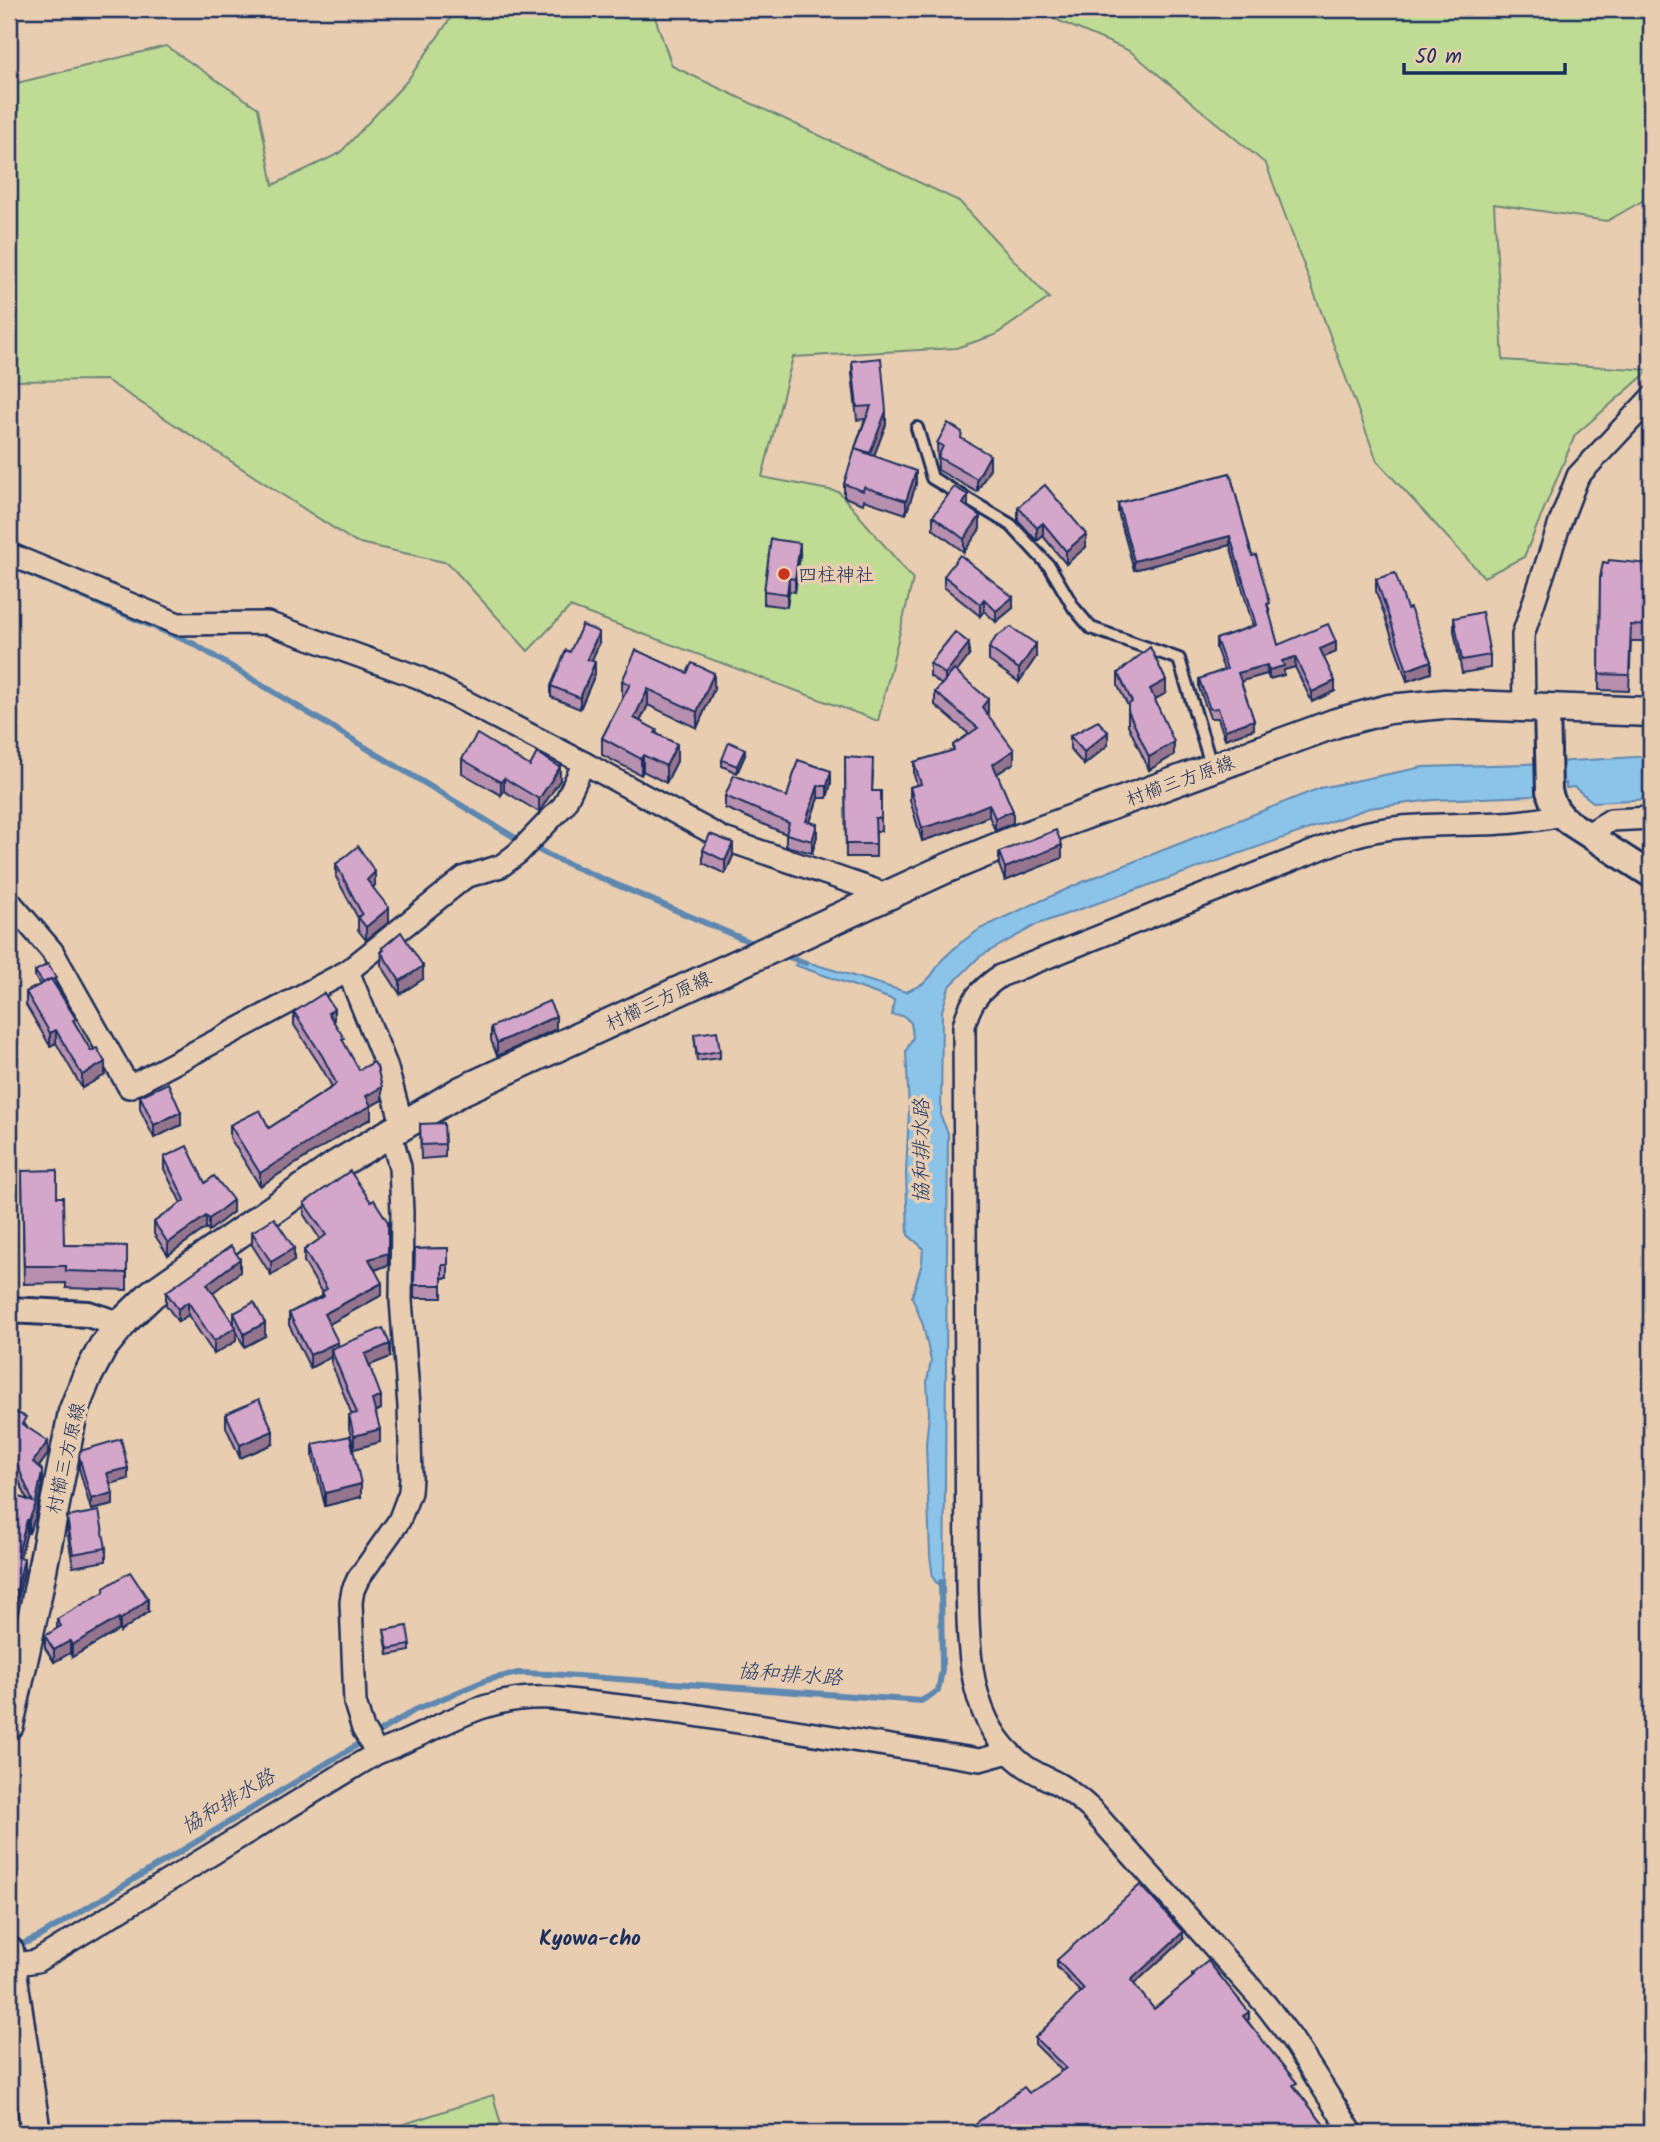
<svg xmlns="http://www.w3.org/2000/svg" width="1660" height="2142" viewBox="0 0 1660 2142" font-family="Kalam,'Klee One',sans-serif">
<rect width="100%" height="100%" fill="#e9cdb0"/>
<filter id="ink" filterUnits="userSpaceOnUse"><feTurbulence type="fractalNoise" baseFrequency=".0143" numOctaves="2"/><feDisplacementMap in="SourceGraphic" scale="14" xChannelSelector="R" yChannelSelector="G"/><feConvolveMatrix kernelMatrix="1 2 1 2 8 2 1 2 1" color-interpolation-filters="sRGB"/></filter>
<g filter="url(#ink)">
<!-- green -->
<g fill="#c0dc94" stroke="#6e8679" stroke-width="2">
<polygon points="457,9 652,9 672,66 959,201 1049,298 995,335 956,348 793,357 762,477 839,492 913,579 878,721 570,607 528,651 448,563 355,542 106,380 9,381 9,85 166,46 258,108 273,185 340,153 407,81"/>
<polygon points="1031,9 1651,9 1651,196 1607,221 1494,204 1503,360 1650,370 1575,435 1524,557 1484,577 1377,461 1266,164 1130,51"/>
<polygon points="493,2095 503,2133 377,2133"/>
</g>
<!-- water -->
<polygon fill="#8bc3e9" stroke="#5e88b1" stroke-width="2" points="1651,756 1651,799 1593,802 1574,787 1566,788 1566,783 1532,796 1433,800 1369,808 1038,924 979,957 949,987 942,1011 941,1117 948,1133 944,1592 933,1578 930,1555 926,1444 929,1414 927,1381 931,1361 923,1325 912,1297 922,1263 923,1248 908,1235 906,1173 909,1110 906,1051 913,1037 911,1023 904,1016 892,1015 894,1000 795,965 800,960 906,992 923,984 931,976 942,960 959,944 980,929 1005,917 1085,881 1320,788 1423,767 1525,764"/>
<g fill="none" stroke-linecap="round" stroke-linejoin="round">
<!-- stream -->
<g stroke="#5e88b1" stroke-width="6">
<polyline points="9,565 194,644 514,837 554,858 757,945"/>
<polyline points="783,955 806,963"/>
<polyline points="14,1948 40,1936 415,1710 487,1680 518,1673 549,1674 921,1701 938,1691 942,1670 941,1582"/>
</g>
<defs>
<polyline id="service" points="917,428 932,478 1011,525 1050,567 1074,608 1091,628 1179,659 1212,768"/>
<g id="minor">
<polyline points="9,554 178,624 267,623 418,677 584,763 724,839 874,890 881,898"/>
<polyline points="1524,708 1523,635 1561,520 1578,476 1651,398"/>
<polyline points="1588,834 1611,820 1651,818"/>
<polyline points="9,901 52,951 129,1087 348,971 465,877 501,866 518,853 564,805 584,763"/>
<polyline points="348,971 386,1065 402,1124"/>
<polyline points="377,1753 363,1729 355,1703 351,1602 353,1590 358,1579 399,1521 410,1492 411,1477 409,1406 401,1300 402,1212 400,1167 390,1131"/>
<path d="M 11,1965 L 37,1961 L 377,1753 C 441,1730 478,1695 551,1698 L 681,1713 L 980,1760 L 1009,1752"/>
<path d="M 1352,2133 L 1292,2039 L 1266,2005 L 1092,1810 C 1081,1800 1070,1791 1058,1784 C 1045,1777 1031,1772 1020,1762 C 967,1720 969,1648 967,1587 L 964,1026 C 970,1001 980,990 1000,976 L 1350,837 C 1418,816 1491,832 1560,815"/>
</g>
<g id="tertiary">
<path d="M 1547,708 L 1549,791 C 1553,806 1558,814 1570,823 L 1651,875"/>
<polyline points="9,1310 88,1314 121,1325"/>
</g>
<g id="secondary">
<polyline points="9,1725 35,1606 73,1412 86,1379 103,1347 126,1319 152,1294 338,1164 461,1091 945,869 1018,839 1336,723 1389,709 1444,704 1651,712"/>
<polyline points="9,1951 36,2133"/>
</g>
</defs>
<!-- service casing -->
<use href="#service" stroke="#1b2f5e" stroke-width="16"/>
<!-- minor casing -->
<use href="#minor" stroke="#1b2f5e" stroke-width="26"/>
<!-- tertiary casing -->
<use href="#tertiary" stroke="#1b2f5e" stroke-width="30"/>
<!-- secondary casing -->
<use href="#secondary" stroke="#1b2f5e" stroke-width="33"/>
<!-- service -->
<use href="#service" stroke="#e9cdb0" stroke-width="10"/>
<!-- minor -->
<use href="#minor" stroke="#e9cdb0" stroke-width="21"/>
<!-- tertiary -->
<use href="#tertiary" stroke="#e9cdb0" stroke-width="24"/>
<!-- secondary -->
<use href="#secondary" stroke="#e9cdb0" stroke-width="28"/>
</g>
<!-- wall -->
<g fill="#b690ae" stroke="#1b2f5e" stroke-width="2">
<polygon points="852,361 886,424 874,456 916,484 906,514 864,500 863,504 844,497 844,484 855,452 855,448 865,419 857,420 852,374"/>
<polygon points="962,439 990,468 977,492 938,470 937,443"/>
<polygon points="1230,473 1252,556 1270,612 1269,613 1278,645 1336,652 1323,657 1335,691 1312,702 1295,667 1284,670 1284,675 1269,679 1267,674 1241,681 1254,729 1225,739 1218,718 1210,718 1199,688 1199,679 1224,670 1216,648 1216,639 1253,626 1230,545 1134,570 1118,512 1118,503"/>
<polygon points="968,507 980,529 964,552 933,529 933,516"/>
<polygon points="1018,507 1086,547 1066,564 1043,536 1037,541 1018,520"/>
<polygon points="800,556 795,592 789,591 787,607 764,604 764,591"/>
<polygon points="1651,556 1651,641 1631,641 1629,691 1599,690 1600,578 1649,564"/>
<polygon points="944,576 1013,608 996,622 984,611 980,616 944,587"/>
<polygon points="1376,579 1407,609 1431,673 1407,681 1376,591"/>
<polygon points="1454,618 1490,655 1490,668 1462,673 1454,631"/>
<polygon points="599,644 591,661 595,674 580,709 551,697 551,686 570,652"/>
<polygon points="989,648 1036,657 1019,682 989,661"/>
<polygon points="969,656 956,673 988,712 987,713 1014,763 997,774 1013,823 995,831 989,816 953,831 922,841 910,800 910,787 917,785 914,775 914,762 953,751 953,745 969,734 935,705 935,692 942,685 930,676 930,663"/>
<polygon points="1118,673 1166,693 1155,699 1174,755 1149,770 1128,725 1128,706 1118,686"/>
<polygon points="622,681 714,689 697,728 648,705 640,721 657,733 677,761 666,783 643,771 641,775 602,755 602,738 623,697 622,697"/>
<polygon points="1070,736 1108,745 1084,765 1070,749"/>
<polygon points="745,755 737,773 722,766 722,760"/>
<polygon points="845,757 873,772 872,791 881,791 881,831 876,831 876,857 846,857"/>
<polygon points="462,759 530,766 560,780 539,812 504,791 501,795 462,773"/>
<polygon points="798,760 831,783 827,798 818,798 810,822 817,836 812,853 786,846 786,834 725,808 725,796 787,797"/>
<polygon points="703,850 733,856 725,874 703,863"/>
<polygon points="999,852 1062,858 1005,881 999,865"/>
<polygon points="336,864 375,885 373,887 389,922 366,940 358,930 358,918 336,877"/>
<polygon points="382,948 423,979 400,994 381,965"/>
<polygon points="35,971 56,985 76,1025 105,1075 82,1088 56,1043 50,1046 26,1005 26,992 40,985 35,977"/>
<polygon points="294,1012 334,1022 344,1044 359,1070 382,1100 371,1106 371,1119 351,1129 260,1186 230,1138 230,1125 269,1128 332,1087 323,1070 294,1025"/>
<polygon points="491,1027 556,1029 497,1056 491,1040"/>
<polygon points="694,1034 720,1051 720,1058 697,1061"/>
<polygon points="140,1096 181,1125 154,1138 140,1109"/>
<polygon points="420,1124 445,1144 445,1157 421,1159"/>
<polygon points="164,1157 233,1212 209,1231 206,1228 168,1255 154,1234 154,1222 181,1203 164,1169"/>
<polygon points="22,1171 57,1197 64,1245 127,1246 127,1290 66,1288 66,1283 24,1284"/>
<polygon points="304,1203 388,1265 375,1270 382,1295 329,1324 338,1346 390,1357 370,1365 381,1409 376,1412 380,1442 354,1449 349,1428 349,1415 352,1415 331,1362 331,1357 310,1368 289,1325 289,1313 322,1296 322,1293 304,1262 304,1250 320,1239 304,1215"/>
<polygon points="252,1232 294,1261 271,1275 252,1245"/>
<polygon points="448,1248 448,1278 442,1278 442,1298 414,1298 415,1249"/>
<polygon points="240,1272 212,1292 234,1324 234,1313 265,1336 244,1347 236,1330 236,1341 214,1354 188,1315 178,1322 166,1305 166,1292"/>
<polygon points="9,1409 26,1426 48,1454 39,1467 42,1470 42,1483 35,1518 29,1533 27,1532 20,1557 24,1571 17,1602 9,1600 9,1504 27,1499 14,1469 9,1466"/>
<polygon points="226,1414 273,1444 240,1458 226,1427"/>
<polygon points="313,1444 361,1497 325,1506 313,1457"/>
<polygon points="79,1456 128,1479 110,1484 113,1505 91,1510 79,1468"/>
<polygon points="67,1517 106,1548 106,1561 73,1567 67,1530"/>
<polygon points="148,1612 120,1632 119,1630 72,1657 70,1653 54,1662 45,1648 45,1636 57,1629 57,1619"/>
<polygon points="384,1630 410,1645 410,1651 388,1655"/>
<polygon points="1183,1939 1134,1984 1154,2009 1192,1978 1192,1974 1249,2019 1247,2020 1297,2090 1330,2133 977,2133 975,2131 975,2124 1029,2093 1062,2071 1035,2044 1035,2038 1081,1993 1057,1967 1057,1960"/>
</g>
<!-- shaded-wall -->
<g fill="#94758d" stroke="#1b2f5e" stroke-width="2">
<polygon points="886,411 886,424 870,466 870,453"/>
<polygon points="990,455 990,468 977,492 977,479"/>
<polygon points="916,471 916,484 906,514 906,501"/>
<polygon points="968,495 968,508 963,504"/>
<polygon points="980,516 980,529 964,552 964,539"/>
<polygon points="1043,523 1043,536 1037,541 1037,528"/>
<polygon points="1086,534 1086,547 1066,564 1066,551"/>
<polygon points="1230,536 1230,545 1134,570 1134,561"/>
<polygon points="800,543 800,556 795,592 795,579"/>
<polygon points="789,578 789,591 787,607 787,594"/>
<polygon points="1013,597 1013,608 996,622 996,611"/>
<polygon points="984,599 984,611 980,616 980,604"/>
<polygon points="599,632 599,644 587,671 587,659"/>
<polygon points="1336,642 1336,652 1320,659 1320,649"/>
<polygon points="969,643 969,656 945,687 945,674"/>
<polygon points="1036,644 1036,657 1019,682 1019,669"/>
<polygon points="1295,657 1295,667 1284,670 1284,675 1269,679 1269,670 1282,661"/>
<polygon points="1431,661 1431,673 1407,681 1407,670"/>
<polygon points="595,662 595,674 580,709 580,698"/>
<polygon points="1267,665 1267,674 1238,682 1238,673"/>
<polygon points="714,673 714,689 697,728 697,712"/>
<polygon points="1166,680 1166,693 1150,702 1150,689"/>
<polygon points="1335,681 1335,691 1312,702 1312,692"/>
<polygon points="648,689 648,705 634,734 634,718"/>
<polygon points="988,699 988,712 982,719 982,707"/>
<polygon points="1254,720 1254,729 1225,739 1225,730"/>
<polygon points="1108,732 1108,745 1084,765 1084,752"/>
<polygon points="1174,742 1174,755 1149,770 1149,757"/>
<polygon points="677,744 677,761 666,783 666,766"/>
<polygon points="745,749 745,755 737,773 737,766"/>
<polygon points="1014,750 1014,763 993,776 993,764"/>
<polygon points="643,755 643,771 641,775 641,759"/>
<polygon points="560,767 560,780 539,812 539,799"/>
<polygon points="831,771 831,783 827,798 827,786"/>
<polygon points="504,778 504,791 501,795 501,782"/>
<polygon points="818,786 818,798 806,833 806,821"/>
<polygon points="989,804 989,816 953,831 922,841 922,828"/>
<polygon points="1013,811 1013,823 995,831 995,818"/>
<polygon points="817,824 817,836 812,853 812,841"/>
<polygon points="733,843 733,856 725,874 725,861"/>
<polygon points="1062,845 1062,858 1005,881 1005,868"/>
<polygon points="375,872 375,885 367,893 367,880"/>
<polygon points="389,908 389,922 366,940 366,927"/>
<polygon points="423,966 423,979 400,994 400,981"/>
<polygon points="334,1009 334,1022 328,1013"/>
<polygon points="556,1016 556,1029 497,1056 497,1043"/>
<polygon points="56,1030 56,1043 50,1046 50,1033"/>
<polygon points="105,1062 105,1075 82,1088 82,1075"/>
<polygon points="382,1087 382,1100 371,1106 371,1119 351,1129 260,1186 260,1173 366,1096"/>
<polygon points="181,1112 181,1125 154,1138 154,1125"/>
<polygon points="233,1200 233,1212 209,1231 209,1219"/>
<polygon points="206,1216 206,1228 168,1255 168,1243"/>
<polygon points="294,1248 294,1261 271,1275 271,1262"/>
<polygon points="388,1253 388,1265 369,1272 369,1259"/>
<polygon points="240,1259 240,1272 207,1297 207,1284"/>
<polygon points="382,1283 382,1295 324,1327 324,1314"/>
<polygon points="188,1302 188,1315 178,1322 178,1309"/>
<polygon points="265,1323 265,1336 244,1347 244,1334"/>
<polygon points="236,1327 236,1341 214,1354 214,1341"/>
<polygon points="338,1342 338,1354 331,1349 331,1357 310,1368 310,1355"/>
<polygon points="390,1344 390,1357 365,1367 365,1354"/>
<polygon points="381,1396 381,1409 372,1413 372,1400"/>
<polygon points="380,1429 380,1442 354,1449 354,1436"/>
<polygon points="273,1431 273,1444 240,1458 240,1445"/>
<polygon points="48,1441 48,1454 33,1475 33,1462"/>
<polygon points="128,1468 128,1479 107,1485 107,1473"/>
<polygon points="42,1473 42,1485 35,1518 29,1533 29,1520"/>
<polygon points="361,1484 361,1497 325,1506 325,1493"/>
<polygon points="113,1493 113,1505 91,1510 91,1499"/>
<polygon points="27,1520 27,1532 17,1569 17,1557"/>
<polygon points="24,1558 24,1571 17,1602 17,1590"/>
<polygon points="148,1599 148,1612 120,1632 120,1620"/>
<polygon points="119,1618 119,1630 72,1657 72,1645"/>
<polygon points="70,1641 70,1653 54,1662 54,1650"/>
<polygon points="1183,1932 1183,1939 1131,1987 1131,1980"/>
<polygon points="1249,2012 1249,2019 1243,2022 1243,2016"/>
</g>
<!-- building -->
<g fill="#d4a7ca" stroke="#1b2f5e" stroke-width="2">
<polygon points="881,358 886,411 870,453 855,448 871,406 857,407 852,361"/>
<polygon points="948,423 962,432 961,438 990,455 977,479 938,457 943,446 937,443"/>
<polygon points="855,449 916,471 906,501 864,487 863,491 844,484"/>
<polygon points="1230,473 1252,556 1256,555 1270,603 1267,604 1278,645 1328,624 1336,642 1320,649 1335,681 1312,692 1295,657 1282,661 1284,666 1269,670 1267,665 1238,673 1254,720 1225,730 1218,708 1210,709 1199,679 1227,669 1216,639 1256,625 1230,536 1134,561 1118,503"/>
<polygon points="1045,485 1086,534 1066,551 1043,523 1037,528 1018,507"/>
<polygon points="954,487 968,495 963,504 980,516 964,539 933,516"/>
<polygon points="771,539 800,543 795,579 789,578 787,594 764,591"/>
<polygon points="960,555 1013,597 996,611 984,599 980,604 944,576"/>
<polygon points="1651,556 1651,626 1631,625 1629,675 1599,674 1600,578 1603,562 1608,563 1609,560 1649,564"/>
<polygon points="1395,573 1407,609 1410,608 1431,661 1407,670 1376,579"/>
<polygon points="1482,612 1490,655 1462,660 1454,618"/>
<polygon points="582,625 599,632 587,659 595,662 580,698 551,686 566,650 570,652"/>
<polygon points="1011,627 1036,644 1019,669 989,648 996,637"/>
<polygon points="955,632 969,643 945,674 930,663"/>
<polygon points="1150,647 1166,680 1150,689 1174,742 1149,757 1128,711 1128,705 1132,702 1118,673"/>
<polygon points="636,650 687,673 692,663 714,673 697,712 648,689 634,718 657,730 655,733 677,744 666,766 643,755 641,759 602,738 630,684 622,681"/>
<polygon points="954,670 988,699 982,707 1014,750 993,764 1013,811 995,818 989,804 953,819 922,828 910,787 921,784 914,762 954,750 953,745 978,728 935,692"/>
<polygon points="1098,721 1108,732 1084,752 1070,736"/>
<polygon points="477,734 530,766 537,753 560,767 539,799 504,778 501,782 462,759"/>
<polygon points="729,742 745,749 737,766 722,760"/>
<polygon points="845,757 873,759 872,791 881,791 881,818 875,818 876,844 846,844"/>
<polygon points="798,760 831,771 827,786 818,786 806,821 817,824 812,841 786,834 789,823 725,796 734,775 787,797"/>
<polygon points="1056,830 1062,845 1005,868 999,852"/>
<polygon points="710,834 733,843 725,861 703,850"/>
<polygon points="358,846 375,872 367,880 389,908 366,927 358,917 362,914 336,864"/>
<polygon points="401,932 423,966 400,981 381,952 384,950 382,948"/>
<polygon points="48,964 56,978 52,980 51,979 43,983 35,971"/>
<polygon points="51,979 76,1019 73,1020 91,1051 97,1048 105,1062 82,1075 56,1030 50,1033 26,992"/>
<polygon points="324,993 334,1009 328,1013 344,1038 342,1039 359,1070 374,1062 377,1067 382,1087 366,1096 371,1106 351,1116 260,1173 230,1125 260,1110 269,1128 334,1086 336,1083 323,1057 294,1012"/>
<polygon points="549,1001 556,1016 497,1043 491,1027"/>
<polygon points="717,1031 720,1051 697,1055 694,1034"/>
<polygon points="168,1083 181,1112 154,1125 140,1096"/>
<polygon points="444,1123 445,1144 421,1145 420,1124"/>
<polygon points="187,1146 205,1183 214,1176 233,1200 209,1219 206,1216 168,1243 154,1222 185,1200 164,1157"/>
<polygon points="57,1170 57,1197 63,1197 64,1245 127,1246 127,1273 66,1271 66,1266 24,1266 22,1171"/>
<polygon points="350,1171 371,1202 374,1200 388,1222 388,1253 369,1259 382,1283 324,1314 338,1342 310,1355 289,1313 324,1296 322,1292 327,1289 304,1250 326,1235 304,1203"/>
<polygon points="274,1218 294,1248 271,1262 252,1232"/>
<polygon points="231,1246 240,1259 207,1284 236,1327 214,1341 188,1302 178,1309 166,1292"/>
<polygon points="448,1248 448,1265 442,1265 442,1285 414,1285 415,1249"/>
<polygon points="254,1302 265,1323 244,1334 234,1313"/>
<polygon points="383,1328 390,1344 365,1354 381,1396 372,1400 380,1429 354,1436 349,1415 357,1413 331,1349"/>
<polygon points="259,1399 273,1431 240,1445 226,1414"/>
<polygon points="9,1409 26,1417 22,1424 48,1441 33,1462 42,1470 42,1473 35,1506 29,1520 27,1520 17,1557 24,1558 17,1590 9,1588 9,1504 12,1494 33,1502 14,1457 9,1453"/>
<polygon points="350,1436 361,1484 325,1493 313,1444"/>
<polygon points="121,1439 128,1468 107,1473 113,1493 91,1499 79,1456 80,1451"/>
<polygon points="99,1511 106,1548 73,1554 67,1517"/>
<polygon points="130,1572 148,1599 120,1620 119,1618 72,1645 70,1641 54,1650 45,1636 61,1626 57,1619 104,1592 104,1588"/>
<polygon points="407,1626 410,1645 388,1649 384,1630"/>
<polygon points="1140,1885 1183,1932 1131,1980 1154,2009 1194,1976 1192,1974 1208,1961 1249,2012 1243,2016 1297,2083 1293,2085 1330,2133 1078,2133 1076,2130 1071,2133 982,2133 975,2124 1024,2087 1029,2093 1066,2068 1035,2038 1084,1989 1057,1960"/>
</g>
</g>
<!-- markers -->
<circle fill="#c8321e" stroke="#e9cdb0" stroke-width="2.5" cx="784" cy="574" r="7"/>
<g text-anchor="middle" stroke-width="7" stroke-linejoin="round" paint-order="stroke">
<!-- poi labels -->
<g font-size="19" fill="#1b2f5e" stroke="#e9cdb0" text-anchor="start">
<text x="798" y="581">四柱神社</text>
</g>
<!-- street labels -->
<g font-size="19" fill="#1b2f5e" stroke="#e9cdb0">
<text transform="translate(1180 780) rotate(-20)" y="7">村櫛三方原線</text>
<text transform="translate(658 1000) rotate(-25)" y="7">村櫛三方原線</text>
<text transform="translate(65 1458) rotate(-77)" y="7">村櫛三方原線</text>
</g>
<!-- water labels -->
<g font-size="21" font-style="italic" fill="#263e6c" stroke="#e9cdb0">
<text transform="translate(921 1151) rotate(-90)" y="7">協和排水路</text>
<text transform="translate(790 1674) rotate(4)" y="7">協和排水路</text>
<text transform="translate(228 1801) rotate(-31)" y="7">協和排水路</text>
</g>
<!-- neighbourhood labels -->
<g font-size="21" font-weight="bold" fill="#1b2f5e" stroke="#e9cdb0">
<text x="590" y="1945">Kyowa-cho</text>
</g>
</g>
<!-- margin -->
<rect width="1660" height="2142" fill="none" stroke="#e9cdb0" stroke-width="35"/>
<rect x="18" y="18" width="1625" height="2107" fill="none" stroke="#1b2f5e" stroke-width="2.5" filter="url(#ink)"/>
<!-- scale -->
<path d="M1404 63v10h161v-10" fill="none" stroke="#1b2f5e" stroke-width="3.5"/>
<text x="1415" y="63" font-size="21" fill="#1b2f5e" stroke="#e9cdb0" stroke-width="5" paint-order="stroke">50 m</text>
</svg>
